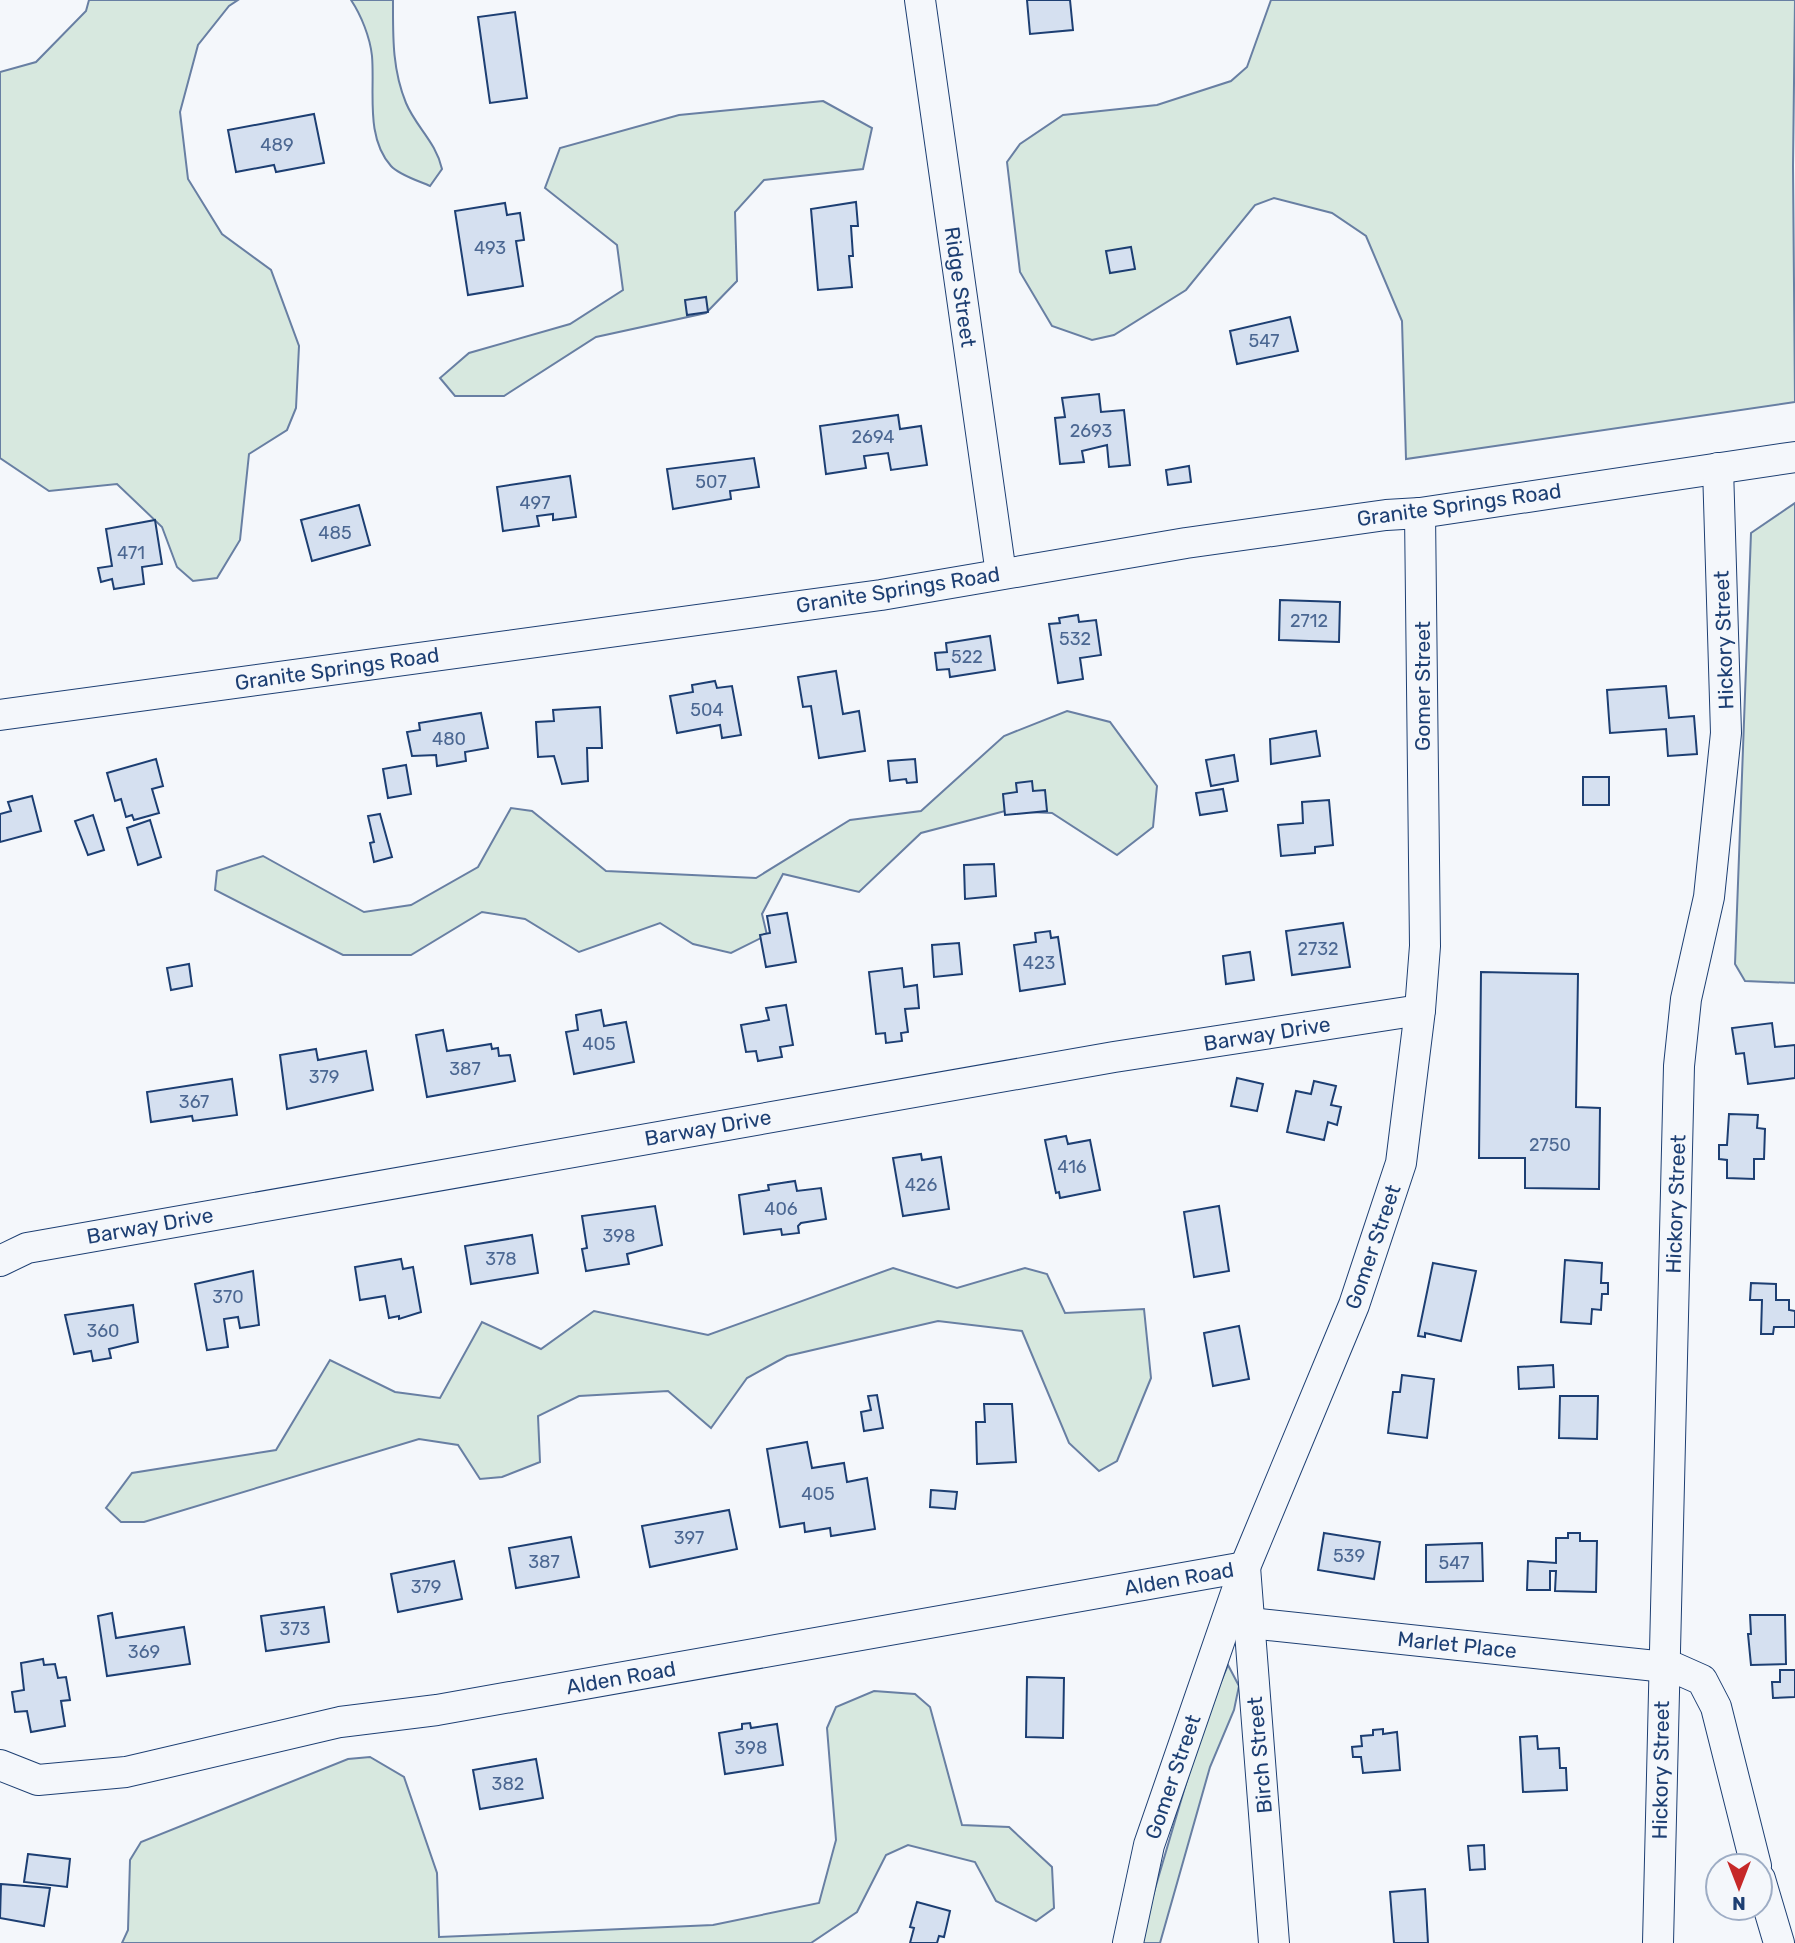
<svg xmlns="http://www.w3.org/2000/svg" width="1795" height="1943" viewBox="0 0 1795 1943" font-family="Rubik,sans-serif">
<rect width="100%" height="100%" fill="#f4f7fb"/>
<!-- green -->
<g fill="#d7e8df" stroke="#687fa3" stroke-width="2">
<polygon points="89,0 238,0 229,6 198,45 180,112 188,179 222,234 271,270 299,346 296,408 287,430 249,454 240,540 217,578 193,581 177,567 162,527 117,484 49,491 0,458 0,72 36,62 86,11"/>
<path d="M 351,0 L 393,0 C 393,36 392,69 406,103 C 416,127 436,142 442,169 L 430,186 C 419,181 399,175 391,166 C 365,137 375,91 372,56 C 370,37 361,15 351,0 Z"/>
<polygon points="1271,0 1795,0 1793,166 1795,402 1406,459 1402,321 1366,236 1332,213 1274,198 1255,205 1186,290 1114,335 1092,340 1052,326 1020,272 1007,162 1020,144 1063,115 1157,105 1231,81 1247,67"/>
<polygon points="823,101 872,128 863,169 764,180 735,212 737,281 706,313 596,337 504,396 455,396 440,378 469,353 570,324 623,290 617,245 545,188 560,148 679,115"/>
<polygon points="1795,503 1795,983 1745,981 1735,964 1751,533"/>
<polygon points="1067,711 1110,722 1157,786 1153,827 1117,855 1052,813 1005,811 921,833 859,892 783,874 762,914 767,935 731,953 693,944 660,923 579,952 525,919 482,912 411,955 343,955 215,890 217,871 263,856 364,912 411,905 478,867 511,808 532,811 606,871 756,878 850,820 921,811 1004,736"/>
<polygon points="893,1268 957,1288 1025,1268 1047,1274 1065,1313 1144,1309 1151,1378 1117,1461 1099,1471 1069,1443 1022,1331 938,1321 787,1356 747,1378 711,1428 668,1391 579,1396 538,1416 540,1462 502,1477 480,1479 458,1445 419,1439 144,1522 121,1522 106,1508 132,1473 276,1450 330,1360 395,1392 440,1398 482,1322 541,1349 594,1311 708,1335"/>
<polygon points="1228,1665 1239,1686 1234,1710 1210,1767 1160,1943 1139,1943 1205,1719"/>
<polygon points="874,1691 915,1694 930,1707 962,1825 1009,1827 1052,1867 1054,1908 1036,1921 996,1901 975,1862 908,1845 886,1855 857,1912 811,1943 122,1943 128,1930 130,1860 141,1842 348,1759 370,1757 404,1777 437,1873 439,1937 713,1925 819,1903 836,1840 827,1728 836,1707"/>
</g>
<!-- building -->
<g fill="#d5e0f0" stroke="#1d3f73" stroke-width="2">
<polygon points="1027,0 1070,0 1073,30 1030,34"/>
<polygon points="515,12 527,98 490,103 478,17"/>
<polygon points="314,114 324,163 276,172 274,165 236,172 228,130"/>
<polygon points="856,202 858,226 851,226 853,256 849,256 852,287 818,290 811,209"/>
<polygon points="505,203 507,215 520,213 524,240 516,241 523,286 468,295 455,211"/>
<polygon points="1131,247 1135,269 1110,273 1106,251"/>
<polygon points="706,297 708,312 687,315 685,300"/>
<polygon points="1290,317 1298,351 1237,364 1230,331"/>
<polygon points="1099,394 1101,412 1124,410 1130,465 1109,467 1107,445 1082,451 1084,462 1060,464 1055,418 1065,417 1062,398"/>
<polygon points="898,415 900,429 921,426 927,465 891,470 888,453 864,456 866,468 826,474 820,426"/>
<polygon points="754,458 759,487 730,491 731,499 673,509 667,469"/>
<polygon points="1189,466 1191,482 1168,485 1166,470"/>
<polygon points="570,476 576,517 553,520 553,514 537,516 539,526 503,531 497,487"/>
<polygon points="359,505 370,545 312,561 301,520"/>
<polygon points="155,520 162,564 142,567 144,584 114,589 112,579 101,582 98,568 112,566 106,529"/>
<polygon points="1280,600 1340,602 1339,642 1279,640"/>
<polygon points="1078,615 1079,622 1096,620 1101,655 1080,658 1083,679 1058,683 1049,624 1060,623 1059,618"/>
<polygon points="990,636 995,670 950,677 949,669 937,670 935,653 947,652 946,643"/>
<polygon points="836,671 843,714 859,711 865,751 819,758 811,706 803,707 798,677"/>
<polygon points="715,681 717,688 732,686 741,735 722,738 720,725 677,733 670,696 693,692 692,685"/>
<polygon points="1666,686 1669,718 1694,716 1697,754 1668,756 1666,729 1610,733 1607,690"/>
<polygon points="600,707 602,748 587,748 588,781 562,784 554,756 538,757 536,722 554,721 553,710"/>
<polygon points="481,713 488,748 465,752 466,761 437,766 436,755 412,756 407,732 420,730 419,723"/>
<polygon points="1316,731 1320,756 1271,764 1270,739"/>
<polygon points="1234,755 1238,781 1211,786 1206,760"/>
<polygon points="156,759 163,786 152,789 159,813 134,820 132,815 126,817 121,799 115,801 107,773"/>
<polygon points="915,759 917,782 907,783 906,779 890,781 888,761"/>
<polygon points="406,765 411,794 388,798 383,769"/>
<rect x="1583" y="777" width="26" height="28"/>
<polygon points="1032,781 1033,791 1045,790 1047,811 1005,815 1003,794 1017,792 1016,783"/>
<polygon points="1223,789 1227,811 1200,815 1196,793"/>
<polygon points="32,796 41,831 0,842 0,814 11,811 8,802"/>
<polygon points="1329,800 1333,845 1315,847 1315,853 1281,856 1278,825 1303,823 1302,802"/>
<polygon points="380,814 392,857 374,862 370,843 374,842 368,816"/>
<polygon points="93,815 104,850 88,855 75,821"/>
<polygon points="150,820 161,857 138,865 127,828"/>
<polygon points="994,864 996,896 965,899 964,865"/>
<polygon points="787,913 796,962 766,967 760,935 770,933 767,916"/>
<polygon points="1343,923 1350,967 1292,975 1286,931"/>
<polygon points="1050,931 1051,938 1058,937 1065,984 1020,991 1014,945 1036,942 1035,933"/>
<polygon points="959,943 962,974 934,977 932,945"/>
<polygon points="1250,952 1254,980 1226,984 1223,956"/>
<polygon points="189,964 192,986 171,990 167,968"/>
<polygon points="902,968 904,987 917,985 919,1008 905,1009 908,1032 901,1033 902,1041 886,1043 885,1033 876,1034 869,972"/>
<polygon points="1481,972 1578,974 1576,1107 1600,1108 1599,1189 1525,1188 1525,1158 1479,1158"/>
<polygon points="786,1005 793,1045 780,1047 782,1057 758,1061 756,1051 746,1052 741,1025 769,1020 766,1008"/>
<polygon points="601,1010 604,1026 626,1022 634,1062 574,1074 566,1032 578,1030 576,1015"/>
<polygon points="1772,1023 1775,1047 1795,1045 1795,1078 1748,1084 1744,1053 1736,1054 1732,1028"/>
<polygon points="443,1030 447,1051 491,1044 492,1049 498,1048 499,1056 510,1055 515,1081 427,1097 416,1035"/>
<polygon points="316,1049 318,1060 366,1051 373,1090 287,1109 280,1055"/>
<polygon points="1237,1078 1263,1084 1257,1111 1231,1106"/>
<polygon points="232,1079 237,1115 193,1121 192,1116 151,1122 147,1092"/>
<polygon points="1314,1081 1336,1086 1331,1105 1341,1107 1337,1125 1328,1122 1324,1140 1287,1132 1296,1091 1311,1094"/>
<polygon points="1729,1114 1758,1115 1757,1128 1765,1129 1764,1159 1754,1159 1754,1179 1727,1178 1727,1160 1719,1159 1719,1145 1727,1145"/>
<polygon points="1066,1136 1068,1144 1090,1140 1100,1190 1060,1198 1059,1192 1056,1193 1045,1140"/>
<polygon points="921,1154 922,1160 941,1157 949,1209 903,1216 893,1158"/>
<polygon points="795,1181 797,1191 821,1188 826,1219 801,1223 798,1226 799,1233 782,1235 781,1229 744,1234 739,1195 769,1190 768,1185"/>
<polygon points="655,1206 662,1245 627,1254 629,1264 586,1271 582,1249 587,1248 582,1216"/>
<polygon points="1219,1206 1229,1271 1194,1277 1184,1212"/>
<polygon points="532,1235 538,1273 471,1284 465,1246"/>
<polygon points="401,1259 403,1269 413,1267 421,1312 399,1319 399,1316 389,1318 385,1296 360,1300 355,1267"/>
<polygon points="1565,1260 1602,1263 1601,1283 1608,1283 1608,1294 1602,1294 1601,1310 1592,1309 1591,1324 1561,1322"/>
<polygon points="1433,1263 1476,1271 1461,1341 1425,1333 1425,1337 1418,1336"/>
<polygon points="253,1271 259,1325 240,1328 238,1317 224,1319 228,1347 207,1350 195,1284"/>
<polygon points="1751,1283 1776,1284 1776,1300 1789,1300 1789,1310 1795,1311 1795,1327 1774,1327 1773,1334 1761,1334 1762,1300 1750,1300"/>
<polygon points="133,1305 138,1342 109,1349 111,1358 93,1361 91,1351 74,1354 65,1315"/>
<polygon points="1239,1326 1249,1379 1213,1386 1204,1333"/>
<polygon points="1553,1365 1554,1387 1519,1389 1518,1367"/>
<polygon points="1402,1375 1434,1379 1427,1438 1388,1433 1393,1392 1400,1392"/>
<polygon points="877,1395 883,1428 864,1431 861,1412 871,1410 868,1396"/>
<polygon points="1560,1396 1598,1396 1597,1439 1559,1438"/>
<polygon points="984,1404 1012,1404 1016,1462 977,1464 976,1422 985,1422"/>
<polygon points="807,1442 812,1468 844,1463 847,1482 867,1478 875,1529 831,1536 830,1528 805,1532 804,1523 780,1527 767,1449"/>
<polygon points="931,1490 957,1492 955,1509 930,1507"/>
<polygon points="729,1510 737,1549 650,1567 642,1526"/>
<polygon points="1324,1533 1380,1542 1374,1579 1318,1570"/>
<polygon points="1568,1533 1580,1533 1580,1541 1597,1541 1596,1592 1555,1591 1556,1571 1550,1571 1550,1590 1527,1590 1528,1561 1556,1563 1556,1538 1568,1538"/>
<polygon points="571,1537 579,1577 516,1588 509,1548"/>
<polygon points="1482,1543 1483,1581 1426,1582 1426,1545"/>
<polygon points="454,1561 462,1599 398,1612 391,1574"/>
<polygon points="324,1607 329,1642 266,1651 261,1616"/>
<polygon points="112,1613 116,1638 184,1627 190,1664 107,1676 98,1616"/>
<polygon points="1750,1615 1785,1615 1786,1664 1751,1665 1748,1634 1751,1634"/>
<polygon points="43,1659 44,1665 55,1664 58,1678 66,1677 70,1700 61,1701 65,1726 31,1732 27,1711 15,1712 12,1692 24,1690 21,1663"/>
<polygon points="1780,1670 1795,1670 1795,1697 1773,1698 1772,1682 1780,1682"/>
<polygon points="1027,1677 1064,1678 1063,1738 1026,1737"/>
<polygon points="750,1723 751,1728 777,1724 783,1765 725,1774 719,1733 742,1729 742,1724"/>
<polygon points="1383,1729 1383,1734 1397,1732 1400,1770 1363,1773 1361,1757 1353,1757 1352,1747 1362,1746 1361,1736 1373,1735 1373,1730"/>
<polygon points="1537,1736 1538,1749 1559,1748 1560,1768 1566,1768 1567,1790 1523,1792 1520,1737"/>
<polygon points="536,1759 543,1798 480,1809 473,1770"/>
<polygon points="1484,1845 1485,1869 1470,1870 1468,1846"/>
<polygon points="28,1854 70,1859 67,1887 24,1882"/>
<polygon points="1,1884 50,1888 44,1926 0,1918"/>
<polygon points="1425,1889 1428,1943 1394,1943 1390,1892"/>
<polygon points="917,1902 950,1911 944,1937 939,1936 937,1943 910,1943 914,1928 910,1927"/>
</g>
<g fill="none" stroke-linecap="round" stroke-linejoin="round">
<defs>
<g id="minor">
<polyline points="920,0 1001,574"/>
<polyline points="0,715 881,595 1186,543 1386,515 1420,513 1795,457"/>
<polyline points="0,1261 27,1248 1114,1057 1420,1010"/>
<polyline points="1250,1623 1675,1668 1702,1680 1716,1707 1756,1866"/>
<polyline points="0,1765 38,1780 126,1772 340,1722 437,1710 1245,1567 1274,1943"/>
<polyline points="1760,1879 1779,1943"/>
<polyline points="1128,1943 1149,1845 1245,1567 1354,1305 1401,1163 1420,1010 1425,946 1420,513"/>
<polyline points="1658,1943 1679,1066 1686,999 1709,897 1726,733 1718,468"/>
</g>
</defs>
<!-- minor casing -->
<use href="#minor" stroke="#1d3f73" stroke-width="32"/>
<!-- minor -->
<use href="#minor" stroke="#f4f7fb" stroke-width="30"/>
</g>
<g text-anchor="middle" stroke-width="5" stroke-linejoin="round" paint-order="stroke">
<!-- number labels -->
<g font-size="18" fill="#4b6792">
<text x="277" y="151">489</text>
<text x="490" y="254">493</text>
<text x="1264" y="347">547</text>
<text x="1091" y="437">2693</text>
<text x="873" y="443">2694</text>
<text x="711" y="488">507</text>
<text x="535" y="509">497</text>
<text x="335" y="539">485</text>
<text x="131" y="559">471</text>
<text x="1309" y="627">2712</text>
<text x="1075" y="645">532</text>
<text x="967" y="663">522</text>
<text x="707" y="716">504</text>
<text x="449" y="745">480</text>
<text x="1318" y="955">2732</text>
<text x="1039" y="969">423</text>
<text x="599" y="1050">405</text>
<text x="465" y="1075">387</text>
<text x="324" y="1083">379</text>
<text x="194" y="1108">367</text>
<text x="1550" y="1151">2750</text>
<text x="1072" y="1173">416</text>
<text x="921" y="1191">426</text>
<text x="781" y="1215">406</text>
<text x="619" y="1242">398</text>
<text x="501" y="1265">378</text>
<text x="228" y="1303">370</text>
<text x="103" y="1337">360</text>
<text x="818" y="1500">405</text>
<text x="689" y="1544">397</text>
<text x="1349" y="1562">539</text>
<text x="544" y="1568">387</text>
<text x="1454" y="1569">547</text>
<text x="426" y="1593">379</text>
<text x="295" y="1635">373</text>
<text x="144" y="1658">369</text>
<text x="751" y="1754">398</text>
<text x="508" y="1790">382</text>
</g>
<!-- street labels -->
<g font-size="21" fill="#1d3f73" stroke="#f4f7fb">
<text transform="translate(960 287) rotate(82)" y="7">Ridge Street</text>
<text transform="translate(1459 505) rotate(-8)" y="7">Granite Springs Road</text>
<text transform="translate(898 590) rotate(-9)" y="7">Granite Springs Road</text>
<text transform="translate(1724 640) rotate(-92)" y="7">Hickory Street</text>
<text transform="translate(337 669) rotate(-8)" y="7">Granite Springs Road</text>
<text transform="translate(1423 686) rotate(-90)" y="7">Gomer Street</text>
<text transform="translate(1267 1034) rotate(-9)" y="7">Barway Drive</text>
<text transform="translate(708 1128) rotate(-10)" y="7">Barway Drive</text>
<text transform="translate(1676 1204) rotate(-88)" y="7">Hickory Street</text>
<text transform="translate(150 1226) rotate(-10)" y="7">Barway Drive</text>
<text transform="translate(1373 1247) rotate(-71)" y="7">Gomer Street</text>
<text transform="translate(1179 1579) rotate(-10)" y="7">Alden Road</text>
<text transform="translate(1457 1645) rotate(6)" y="7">Marlet Place</text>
<text transform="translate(621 1678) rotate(-10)" y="7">Alden Road</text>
<text transform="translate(1260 1755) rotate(-95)" y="7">Birch Street</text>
<text transform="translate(1661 1770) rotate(-89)" y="7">Hickory Street</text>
<text transform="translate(1173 1777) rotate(-71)" y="7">Gomer Street</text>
</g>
</g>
<!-- north arrow -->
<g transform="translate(1739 1887) rotate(180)"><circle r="33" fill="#f4f7fb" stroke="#9eadc5" stroke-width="2"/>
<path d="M0-5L12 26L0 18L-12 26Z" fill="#c62828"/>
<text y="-10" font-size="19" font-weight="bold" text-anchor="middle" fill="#1d3f73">N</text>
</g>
</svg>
